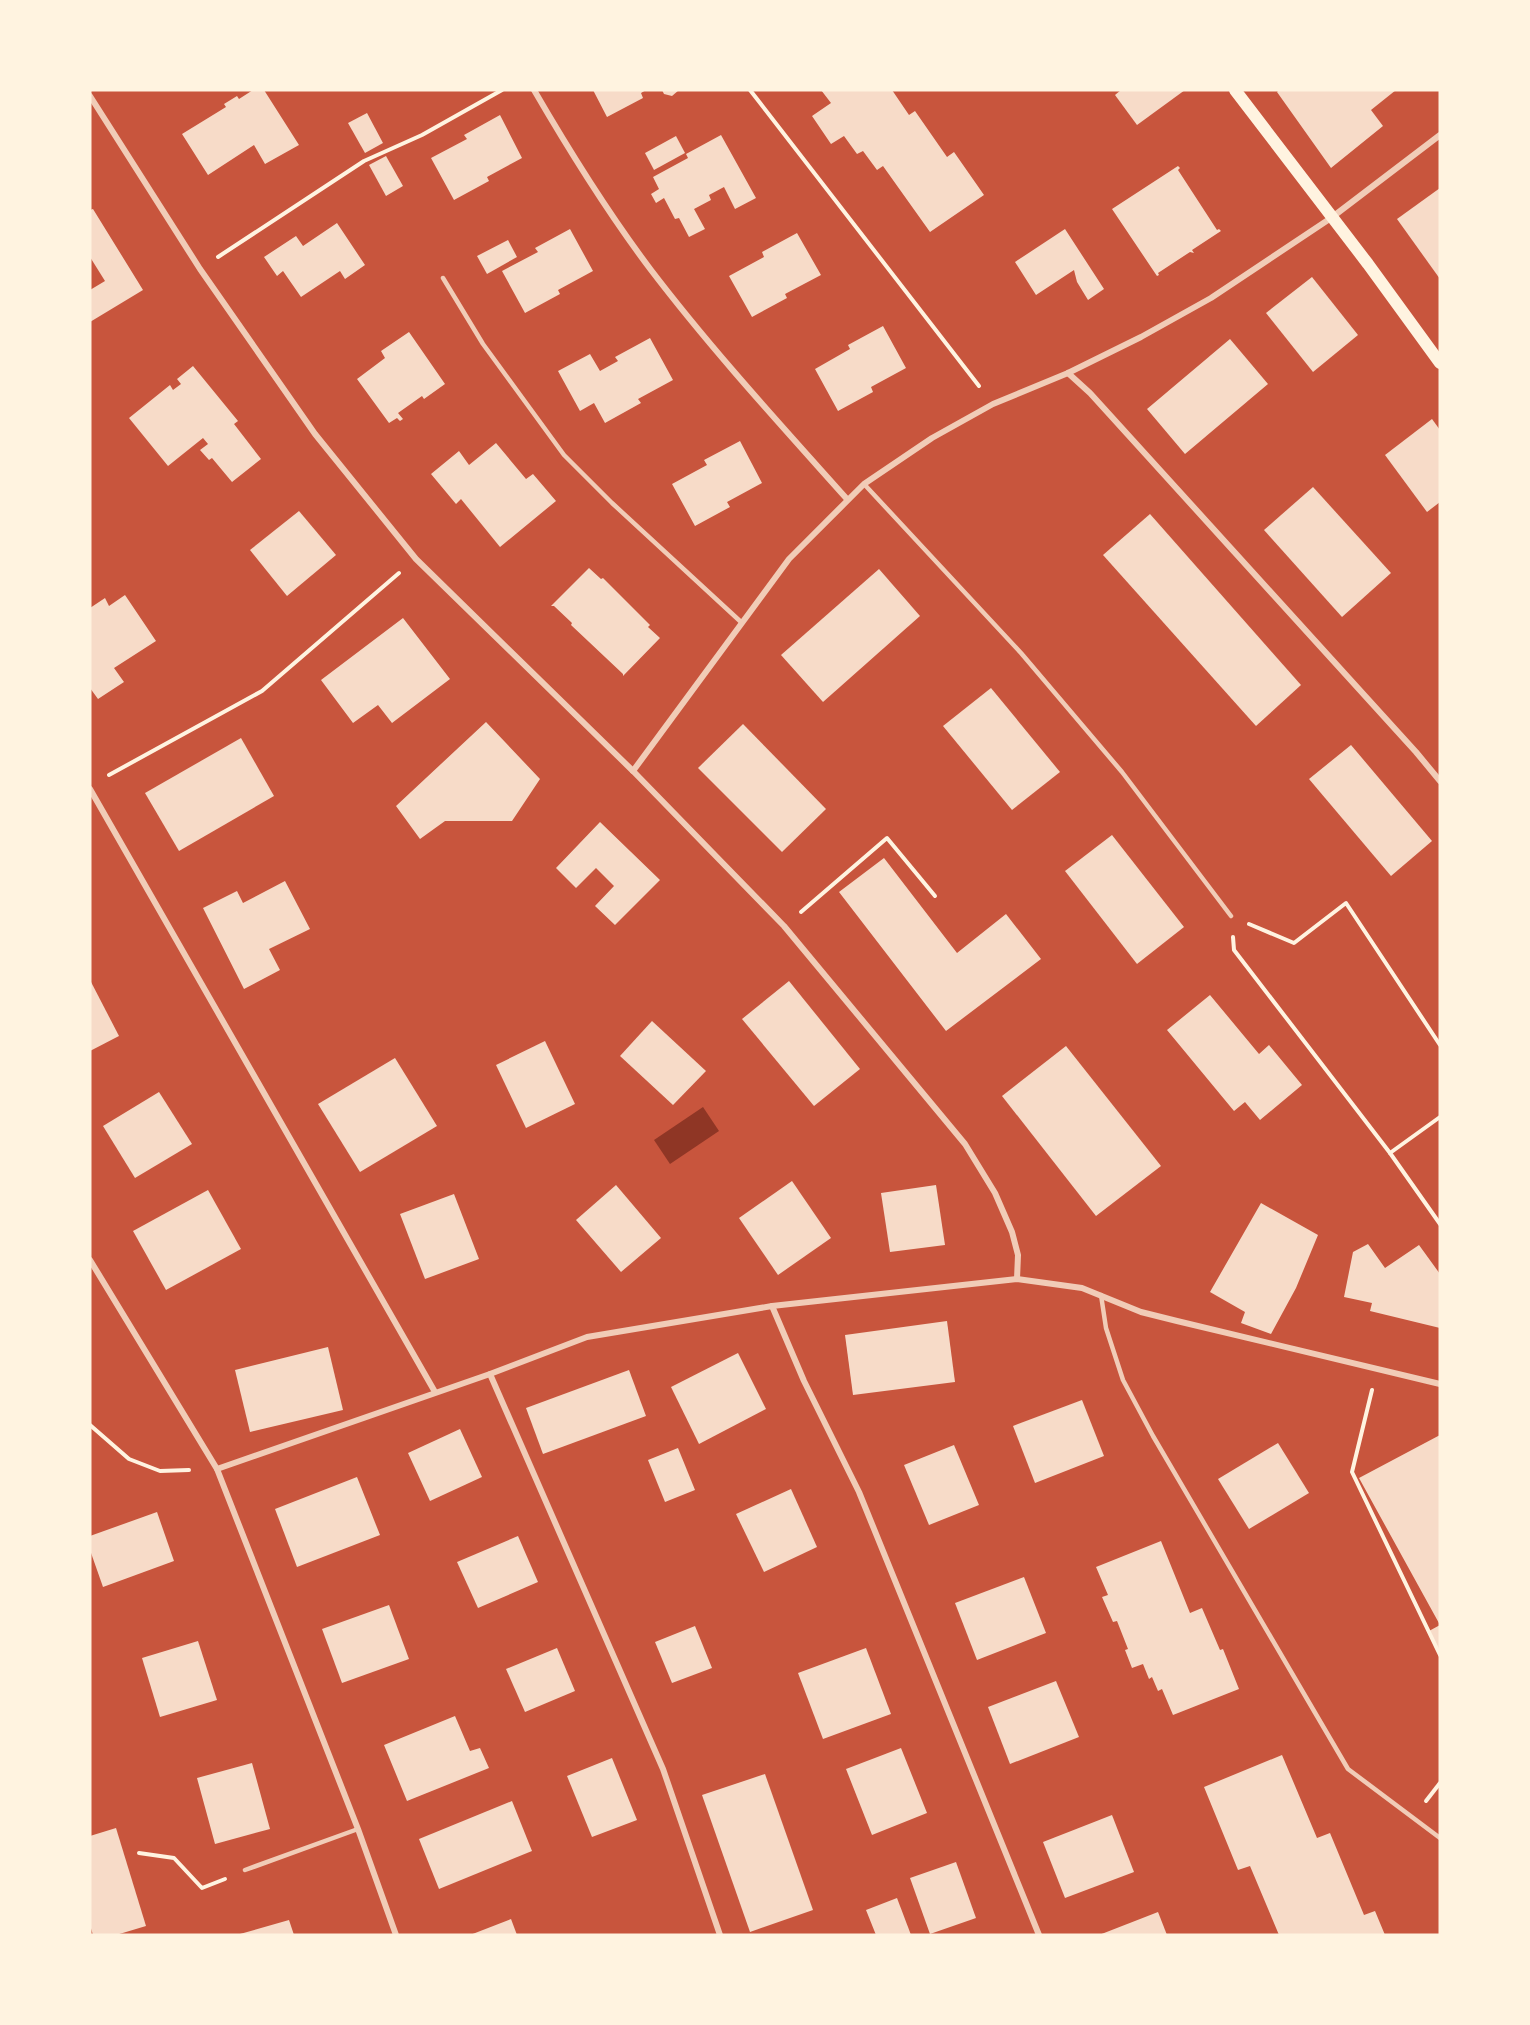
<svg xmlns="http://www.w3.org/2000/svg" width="1530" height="2025" viewBox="0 0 1530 2025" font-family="Signika,sans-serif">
<rect width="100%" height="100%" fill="#c8553d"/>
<!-- water -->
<polygon fill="#8f3625" points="703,1107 719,1131 670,1164 654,1140"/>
<!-- building -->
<g fill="#f7dbc8">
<polygon points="253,90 264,90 299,145 265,164 254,145 208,175 182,134 226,107 224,104 237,96 239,99"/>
<polygon points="593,90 646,90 641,93 643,98 607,117"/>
<polygon points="662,90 679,90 672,96 664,94"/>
<polygon points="821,90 892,90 909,115 915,111 947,157 954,152 984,195 930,232 883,166 877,170 863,151 857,154 844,136 831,144 812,116 831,103"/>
<polygon points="1121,90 1185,90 1137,125 1115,95"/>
<polygon points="1279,90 1396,90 1371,110 1383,126 1331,168 1277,92"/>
<polygon points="367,113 383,143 365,153 348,123"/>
<polygon points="500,115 522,158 487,177 489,181 454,200 431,158 467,139 464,135"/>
<polygon points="721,135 756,198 735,209 724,187 709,195 711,200 694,209 705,229 689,237 679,218 675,219 664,198 656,203 651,194 659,189 653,177 688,158 686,154"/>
<polygon points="676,136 685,153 654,170 645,153"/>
<polygon points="386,156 403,186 386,196 369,165"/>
<polygon points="1178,166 1180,168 1178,170 1217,230 1219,229 1221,231 1192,250 1194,253 1190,252 1158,273 1159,275 1157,276 1112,209"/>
<polygon points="1440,188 1440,279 1397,219"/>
<polygon points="93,209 143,290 90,322 90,290 105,281 90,257 90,210"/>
<polygon points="337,223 365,265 345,279 340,271 301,297 283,271 277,276 264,257 296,236 303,246"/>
<polygon points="570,229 593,271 558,290 560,294 525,313 502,271 538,252 535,248"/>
<polygon points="1065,229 1104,289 1088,300 1077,282 1074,270 1036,295 1015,262"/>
<polygon points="797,233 821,275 785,294 787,298 752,317 729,276 764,257 762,252"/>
<polygon points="508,240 517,257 487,274 477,256"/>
<polygon points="1312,277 1358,335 1313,372 1266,313"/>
<polygon points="883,326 906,368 871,387 873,392 838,411 815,369 850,349 848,345"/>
<polygon points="409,332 445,384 424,399 422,396 398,413 403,419 400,421 397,418 389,423 357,379 385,358 381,351"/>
<polygon points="650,338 673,380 638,399 641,403 605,423 594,403 580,411 558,371 590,354 600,371 618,361 615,357"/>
<polygon points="1230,339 1268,384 1185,454 1147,409"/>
<polygon points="193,366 238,421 234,424 261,459 232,482 212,458 209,460 200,450 208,444 203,438 168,466 129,418 170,385 173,390 181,384 177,379"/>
<polygon points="1432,419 1440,430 1440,502 1427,512 1385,455"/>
<polygon points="740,441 762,483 727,502 730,507 695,526 672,484 707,465 704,460"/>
<polygon points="496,443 526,479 533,474 556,501 500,547 461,499 456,504 431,474 459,451 469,465"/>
<polygon points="1313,487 1391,573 1342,617 1264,530"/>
<polygon points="299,511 336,555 287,596 250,550"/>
<polygon points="1150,514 1301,685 1256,726 1103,555"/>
<polygon points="589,568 601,579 603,578 650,625 648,627 660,638 623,676 623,674 571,625 572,623 554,606 551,606"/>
<polygon points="879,569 920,616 823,702 781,655"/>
<polygon points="125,595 156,641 114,668 124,682 98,699 90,688 90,608 105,598 109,606"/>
<polygon points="403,618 450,679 392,723 378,705 353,723 321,680"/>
<polygon points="991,688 1060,772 1012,810 943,726"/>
<polygon points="486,722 540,779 512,821 445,821 420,839 396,806"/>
<polygon points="743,724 826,809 782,852 698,768"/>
<polygon points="241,738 274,796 179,851 145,793"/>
<polygon points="1351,745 1432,841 1391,876 1309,779"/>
<polygon points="600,822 660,880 615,925 595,906 614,886 596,868 576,888 556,868"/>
<polygon points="1112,835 1184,927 1137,964 1065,871"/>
<polygon points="884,858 957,953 1006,914 1041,959 946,1031 839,892"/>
<polygon points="285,881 310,929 269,949 280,970 244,989 203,908 237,891 243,903"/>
<polygon points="90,980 119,1036 90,1051"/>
<polygon points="789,981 860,1069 814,1106 742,1019"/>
<polygon points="1210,995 1259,1054 1269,1045 1302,1085 1260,1120 1245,1102 1234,1111 1167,1030"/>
<polygon points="652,1021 706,1071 673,1105 620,1056"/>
<polygon points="545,1041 575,1104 526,1128 496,1065"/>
<polygon points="1066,1046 1161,1166 1096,1216 1002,1096"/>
<polygon points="395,1058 437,1126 360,1172 318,1104"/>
<polygon points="159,1092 192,1144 135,1178 103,1126"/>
<polygon points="792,1181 831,1238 778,1275 739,1218"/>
<polygon points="616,1185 661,1238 621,1272 576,1220"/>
<polygon points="936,1185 945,1245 890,1252 881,1193"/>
<polygon points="208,1190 241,1249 166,1290 133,1231"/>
<polygon points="454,1194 479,1259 425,1279 400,1214"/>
<polygon points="1261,1203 1318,1235 1296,1288 1271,1334 1241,1323 1245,1312 1210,1292"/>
<polygon points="1368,1244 1385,1268 1419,1245 1440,1274 1440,1328 1370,1311 1372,1303 1344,1297 1353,1252"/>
<polygon points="947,1321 955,1382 853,1395 845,1335"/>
<polygon points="328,1347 343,1410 250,1432 235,1370"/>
<polygon points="738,1353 766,1409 699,1444 671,1387"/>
<polygon points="629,1370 646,1416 543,1454 526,1408"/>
<polygon points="1082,1400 1104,1456 1035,1483 1013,1426"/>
<polygon points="460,1429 482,1477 430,1501 408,1453"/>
<polygon points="1440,1435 1440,1652 1429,1631 1440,1625 1359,1478"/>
<polygon points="1278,1443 1309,1493 1249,1529 1218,1479"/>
<polygon points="954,1445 979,1505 929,1525 904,1465"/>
<polygon points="678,1448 695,1490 665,1502 648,1460"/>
<polygon points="357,1477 380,1535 297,1567 275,1509"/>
<polygon points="791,1489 817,1547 764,1572 736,1514"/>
<polygon points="157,1512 174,1561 103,1587 90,1550 90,1536"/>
<polygon points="518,1536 538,1582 478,1608 457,1562"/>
<polygon points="1161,1541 1190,1613 1202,1608 1220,1650 1223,1649 1239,1689 1173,1715 1162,1689 1158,1691 1152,1677 1149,1679 1143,1664 1132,1668 1125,1650 1128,1649 1117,1621 1113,1622 1102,1597 1108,1595 1096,1567"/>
<polygon points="1024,1577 1046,1633 977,1660 955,1603"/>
<polygon points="389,1605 409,1659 342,1683 322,1629"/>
<polygon points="695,1626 712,1668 672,1683 655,1642"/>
<polygon points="198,1641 217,1700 160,1717 142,1658"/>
<polygon points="557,1648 575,1691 525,1712 506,1669"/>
<polygon points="866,1648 891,1714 823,1739 798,1673"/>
<polygon points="1056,1681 1079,1737 1010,1764 988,1707"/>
<polygon points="455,1716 470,1751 480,1748 489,1768 407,1801 384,1745"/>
<polygon points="901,1748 927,1813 872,1835 846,1769"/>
<polygon points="1282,1755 1317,1838 1330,1833 1364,1915 1375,1911 1385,1935 1279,1935 1250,1866 1238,1870 1204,1787"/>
<polygon points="612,1758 637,1820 592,1837 567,1776"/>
<polygon points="252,1763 270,1829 215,1844 197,1778"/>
<polygon points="765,1774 813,1910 750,1932 702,1795"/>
<polygon points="512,1801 532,1851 439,1889 419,1839"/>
<polygon points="1112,1815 1134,1872 1065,1898 1043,1842"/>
<polygon points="116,1828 146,1926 116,1935 93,1935 90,1925 90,1836"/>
<polygon points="956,1862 976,1918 930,1934 910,1878"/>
<polygon points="897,1898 911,1935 876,1935 866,1910"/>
<polygon points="1158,1912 1167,1935 1099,1935"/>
<polygon points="511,1919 517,1935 470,1935"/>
<polygon points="289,1920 294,1935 240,1935 240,1934"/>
</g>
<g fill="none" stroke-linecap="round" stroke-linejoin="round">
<!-- path -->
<g stroke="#fff3e0" stroke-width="4">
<polyline points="750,90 979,386"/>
<polyline points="218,257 364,161 422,135 502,90"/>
<polyline points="109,775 262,691 399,573"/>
<polyline points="801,912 887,838 935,896"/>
<polyline points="1249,924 1294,943 1346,903 1440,1045"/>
<polyline points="1233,937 1234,950 1390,1153 1440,1224"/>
<polyline points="1390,1153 1440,1117"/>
<polyline points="1372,1390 1352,1472 1440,1655"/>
<polyline points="90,1425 129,1459 160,1471 189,1470"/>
<polyline points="1426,1801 1440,1783"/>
<polyline points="139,1853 174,1858 202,1888 225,1879"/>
</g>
<!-- service -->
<g stroke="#f1ccb7" stroke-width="4.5">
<polyline points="443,278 483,344 564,455 612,503 741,622"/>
<polyline points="864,484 1021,653 1122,772 1231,916"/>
<polyline points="1101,1295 1106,1328 1123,1380 1153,1436 1348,1769 1440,1838"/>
<polyline points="245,1870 358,1829"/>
</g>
<!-- minor -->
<g stroke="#f1ccb7" stroke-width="6">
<path d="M 534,90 C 570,152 608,213 651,270 C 712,350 780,424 847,499"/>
<polyline points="90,96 200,269 315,434 416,559 633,771 784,926 965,1144 995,1193 1012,1232 1018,1255 1017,1279"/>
<polyline points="1068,373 1090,393 1416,752 1440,781"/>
<polyline points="633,771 789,559 864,484 932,438 993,404 1068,373 1141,337 1211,298 1331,218 1440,135"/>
<polyline points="90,789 435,1392"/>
<polyline points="90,1260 217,1469 358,1829 396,1935"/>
<polyline points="772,1306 804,1381 859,1492 1039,1935"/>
<polyline points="490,1374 663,1769 720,1935"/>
<polyline points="217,1469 490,1374 587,1337 772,1306 1017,1279 1082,1288 1141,1312 1177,1321 1440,1384"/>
</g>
<!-- secondary -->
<polyline stroke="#fff3e0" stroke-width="12" points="1235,90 1368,264 1440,363"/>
</g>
<!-- border -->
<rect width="1530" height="2025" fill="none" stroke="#fff3e0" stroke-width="183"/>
</svg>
